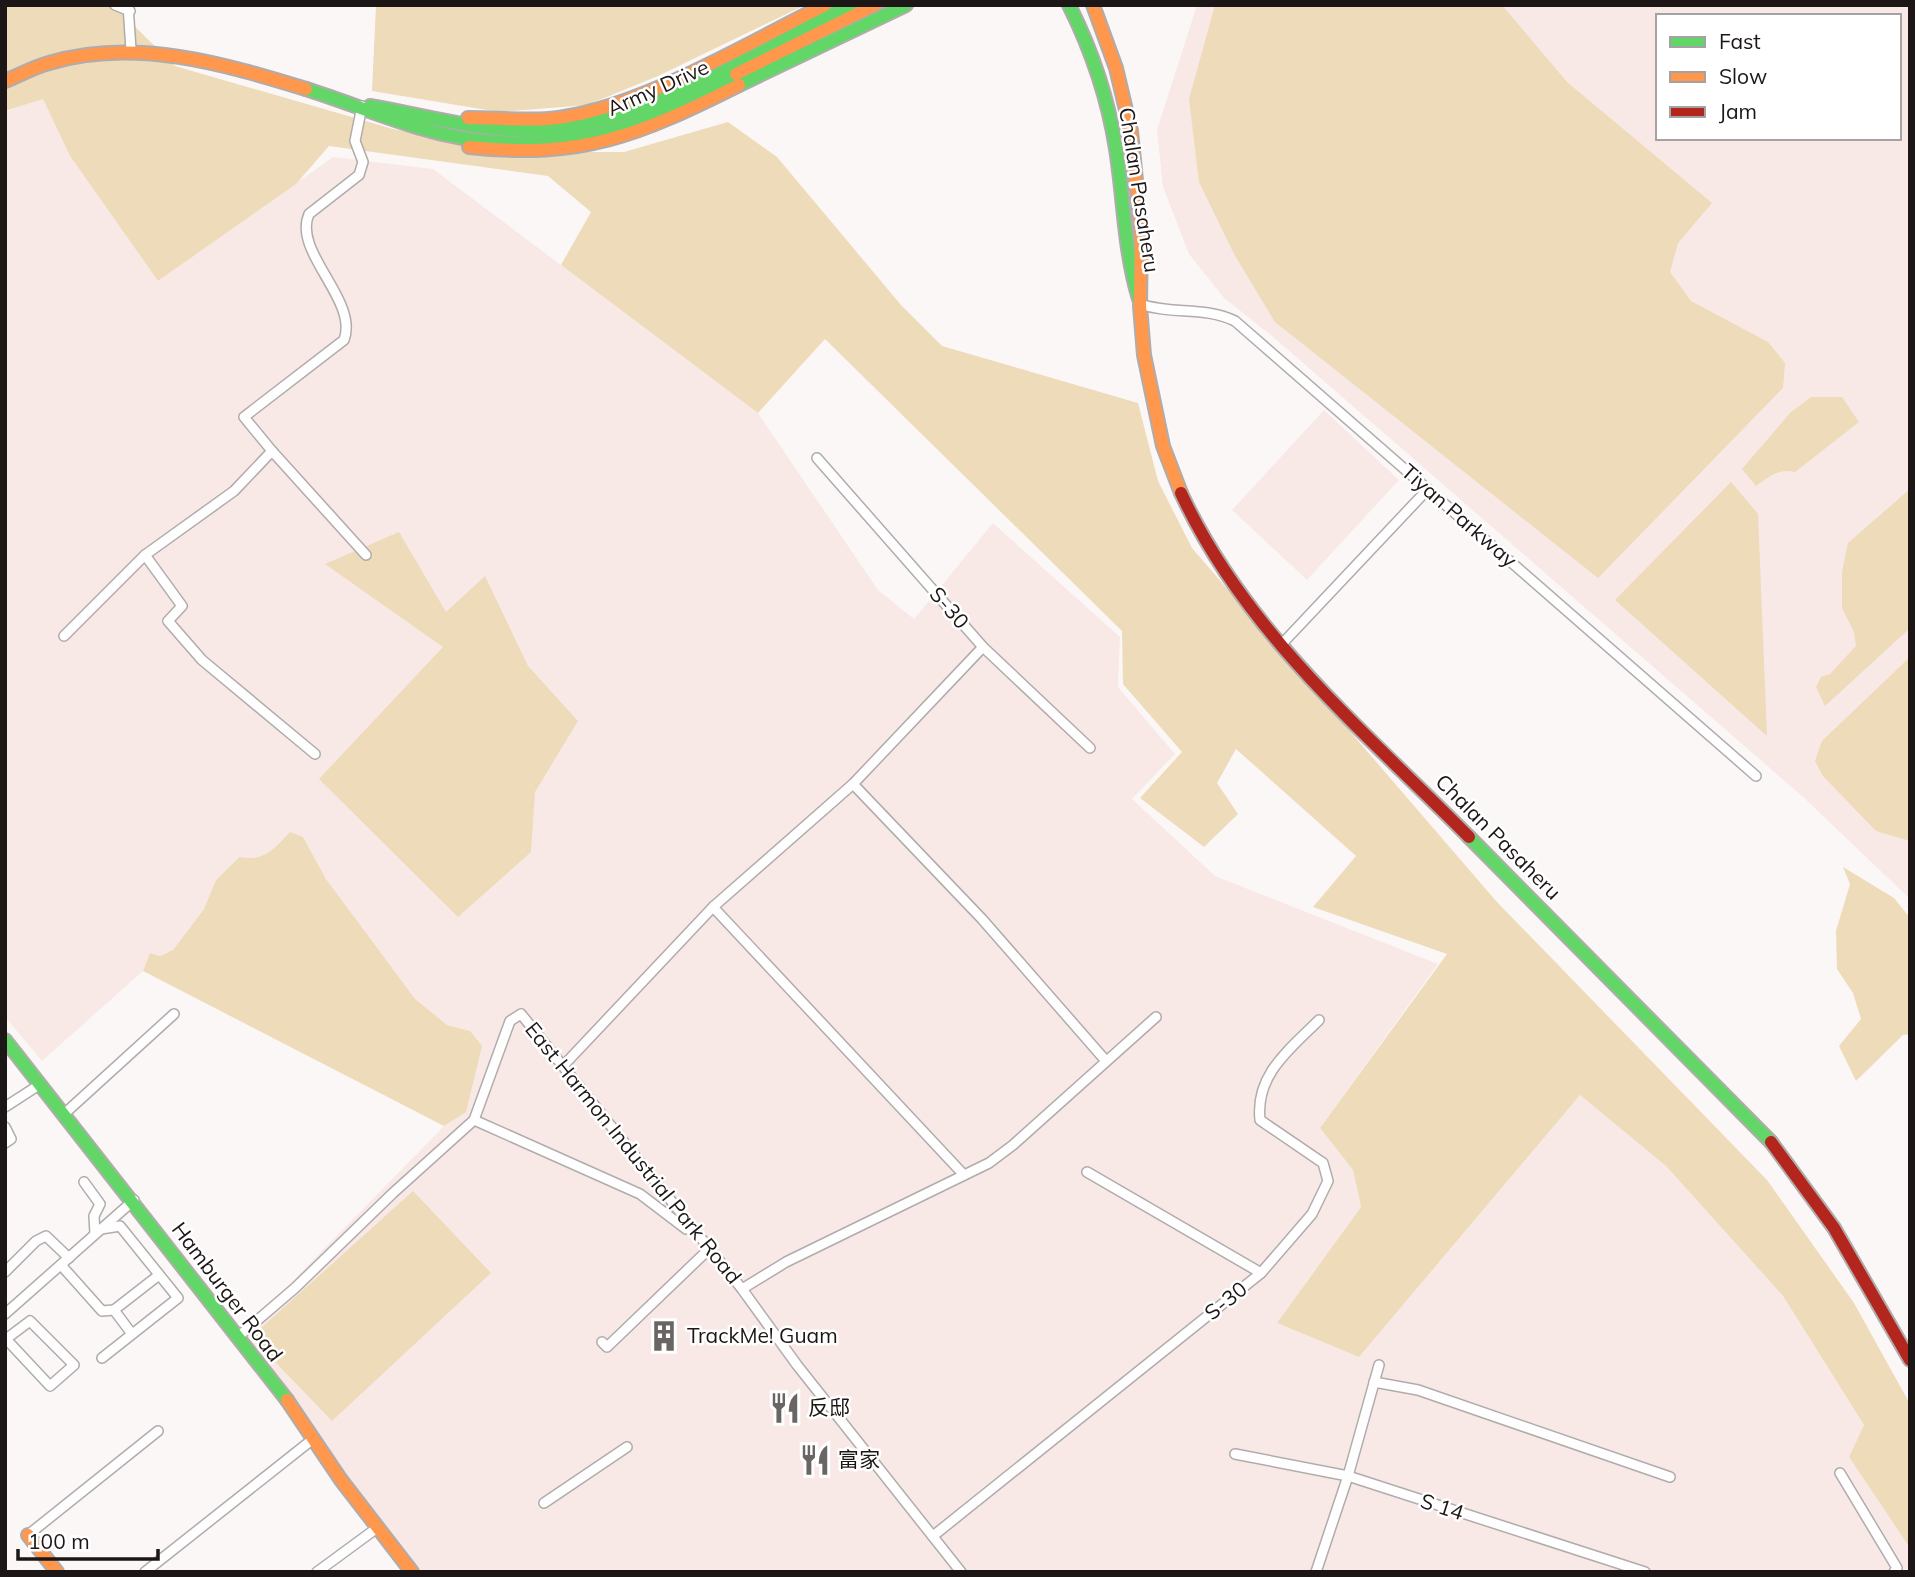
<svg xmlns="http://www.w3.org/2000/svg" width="1915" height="1577" viewBox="0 0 1915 1577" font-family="Mulish,'Noto Sans SC',sans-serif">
<rect width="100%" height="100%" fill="#fcf7f7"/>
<!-- built -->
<g fill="#f8e9e7" fill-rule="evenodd">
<path d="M 1197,5 L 1910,5 L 1910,899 L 1802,796 L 1272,336 L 1224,298 L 1189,254 L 1163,187 L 1157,130 ZM 1658,16 L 1899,16 L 1899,138 L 1658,138 Z"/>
<polygon points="43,98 70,156 158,281 333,157 433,169 758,413 878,590 914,619 993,523 1120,637 1118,687 1175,754 1132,799 1215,876 1438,964 1320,1128 1353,1170 1361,1207 1277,1323 1359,1357 1580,1095 1666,1166 1783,1296 1864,1425 1849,1457 1910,1548 1910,1572 412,1572 239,1336 444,1126 456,1118 470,1031 447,1025 415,1000 326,879 303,837 253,860 238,857 216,880 204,909 173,950 160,956 150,953 143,971 42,1061 5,1017 5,112"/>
<polygon points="1324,410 1399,480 1307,580 1232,510"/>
</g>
<!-- green -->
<g fill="#eddbb9">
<polygon points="5,5 113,5 175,66 393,129 517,152 624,152 728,122 777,157 901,305 942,346 1138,403 1158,481 1192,548 1496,901 1767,1180 1854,1303 1910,1404 1910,1548 1849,1457 1864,1425 1783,1296 1666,1166 1580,1095 1359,1357 1277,1323 1361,1207 1353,1170 1320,1128 1447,954 1313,907 1356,856 1236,749 1217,783 1238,814 1204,847 1140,798 1182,752 1123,684 1122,631 825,339 758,413 561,265 591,212 548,176 329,146 296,184 158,281 70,156 43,99 5,111"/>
<polygon points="376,5 805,5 658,76 587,105 499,112 372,91"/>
<polygon points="1215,5 1502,5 1567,82 1712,203 1678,243 1670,272 1691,301 1768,342 1785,363 1783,388 1598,578 1275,322 1234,254 1199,182 1189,99"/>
<path d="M 1811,397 L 1842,397 L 1859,422 L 1795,472 C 1779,468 1768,477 1756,486 L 1742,469 L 1790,413 Z"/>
<polygon points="1731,482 1758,514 1767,736 1615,600"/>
<polygon points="1910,489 1910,628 1825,706 1816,687 1821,677 1830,674 1856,646 1854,632 1842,608 1842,572 1848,543"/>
<polygon points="399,532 446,612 485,576 528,666 578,721 535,792 531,852 458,917 319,779 443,647 325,564"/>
<polygon points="1910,657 1910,841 1876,831 1823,776 1815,761 1822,741"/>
<path d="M 290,832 L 303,837 L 326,879 L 415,999 L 447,1025 L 470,1031 L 482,1046 L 466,1112 L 444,1126 L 143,971 L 150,953 L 160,956 L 173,950 L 204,909 L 216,880 L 239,857 C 264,862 274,849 290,832 Z"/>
<polygon points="1843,867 1894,898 1910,918 1910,1034 1903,1035 1856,1081 1839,1046 1861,1019 1853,993 1837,969 1836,931 1850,884"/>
<polygon points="413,1191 491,1273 332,1421 251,1337"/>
</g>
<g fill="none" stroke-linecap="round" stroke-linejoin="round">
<defs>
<g id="street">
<polyline points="115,5 130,11"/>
<polyline points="128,5 131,50"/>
<path d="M 1140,304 C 1172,315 1204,306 1235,321 L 1756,776"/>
<polyline points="272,451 366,555"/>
<polyline points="817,458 983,647 1090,748"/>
<polyline points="145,555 182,606 168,621 202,660 315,754"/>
<path d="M 64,636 L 145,555 L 234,491 L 272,451 L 244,417 L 344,340 C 359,300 292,252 309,214 L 359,175 L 363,162 L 355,141 L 362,106"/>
<polyline points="1280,646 1428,489"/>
<polyline points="853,784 982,919 1106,1061"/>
<polyline points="713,907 964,1175"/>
<polyline points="563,1066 713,907 853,784 983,647"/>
<polyline points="5,1107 39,1085"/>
<polyline points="63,1115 174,1014"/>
<polyline points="474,1120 640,1194 686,1229"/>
<polyline points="5,1127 11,1139 5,1143"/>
<polyline points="1087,1172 1261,1273"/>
<polyline points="84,1182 100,1204 94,1216 95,1234"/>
<polyline points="101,1229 120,1226 178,1298 102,1358"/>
<polyline points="61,1265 102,1311 114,1310"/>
<polyline points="5,1272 36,1241 46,1236 69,1258"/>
<polyline points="742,1289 786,1262 989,1163 1013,1145 1156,1017"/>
<polyline points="5,1314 134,1200"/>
<polyline points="132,1334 114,1310 159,1275"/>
<polyline points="239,1336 295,1288 393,1193 474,1120 510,1021 521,1014 742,1289 797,1365 961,1572"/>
<polyline points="5,1339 6,1339 50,1386 74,1365 30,1321 6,1339"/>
<polyline points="602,1342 607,1347 708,1250 704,1246"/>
<polyline points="1374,1382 1418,1390 1670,1477"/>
<polyline points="1235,1454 1348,1476 1645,1572"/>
<polyline points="1840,1473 1897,1568 1894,1572"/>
<polyline points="544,1503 627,1447"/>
<polyline points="28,1535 158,1431"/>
<path d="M 933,1536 L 1261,1273 L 1312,1214 L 1328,1181 L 1323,1163 L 1260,1120 C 1255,1075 1289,1050 1319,1020"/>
<polyline points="145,1572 313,1439"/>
<polyline points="317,1572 377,1528"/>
<polyline points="1316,1572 1348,1476 1379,1365"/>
</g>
<g id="fast">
<path d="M 1069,5 C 1092,51 1108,98 1116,149 C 1124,199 1124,250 1139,299"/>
<polyline points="739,85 906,5"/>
<path d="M 306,89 C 344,101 380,116 417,127 C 484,148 560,149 626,126 C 665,113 700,92 736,74"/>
<path d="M 370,106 C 428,116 490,135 550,130 C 647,122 763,49 850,5"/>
<polyline points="1469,837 1771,1142"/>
<polyline points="5,1040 287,1400"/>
</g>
<g id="slow">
<polyline points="1093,5 1116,68 1131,131 1141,229 1140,306 1144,355 1163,446 1181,493"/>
<polyline points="736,74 875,5"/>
<path d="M 5,81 C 20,75 34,67 49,63 C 135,37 224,64 306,89"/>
<path d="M 468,118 C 494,118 522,121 549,119 C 636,111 746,44 825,5"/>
<path d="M 469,147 C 583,159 639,135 739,85"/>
<polyline points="287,1400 341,1480 412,1572"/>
<polyline points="28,1535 57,1572"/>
</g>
<g id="jam">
<path d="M 1181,493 C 1245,632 1363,730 1469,837"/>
<polyline points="1771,1142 1834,1228 1910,1360"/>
</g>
</defs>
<!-- street casing -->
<use href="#street" stroke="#b1acac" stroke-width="12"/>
<!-- fast casing -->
<use href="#fast" stroke="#b1acac" stroke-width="16"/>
<!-- slow casing -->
<use href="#slow" stroke="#b1acac" stroke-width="16"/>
<!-- jam casing -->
<use href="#jam" stroke="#b1acac" stroke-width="16"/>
<!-- street -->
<use href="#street" stroke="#fffefe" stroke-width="9"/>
<!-- fast -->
<use href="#fast" stroke="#63d668" stroke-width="12"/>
<!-- slow -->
<use href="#slow" stroke="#ff974d" stroke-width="12"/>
<!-- jam -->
<use href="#jam" stroke="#b3261e" stroke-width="12"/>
</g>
<!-- icons -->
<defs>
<symbol id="building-bare" viewBox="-9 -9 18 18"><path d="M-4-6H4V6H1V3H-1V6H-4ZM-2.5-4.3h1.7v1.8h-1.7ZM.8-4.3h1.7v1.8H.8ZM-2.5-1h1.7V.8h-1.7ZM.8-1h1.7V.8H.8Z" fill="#6a6565" stroke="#fff" stroke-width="2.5" paint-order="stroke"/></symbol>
<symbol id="restaurant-bare" viewBox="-9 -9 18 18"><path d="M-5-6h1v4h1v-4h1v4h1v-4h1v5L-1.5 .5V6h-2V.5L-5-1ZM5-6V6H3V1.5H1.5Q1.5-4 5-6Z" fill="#6a6565" stroke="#fff" stroke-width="2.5" paint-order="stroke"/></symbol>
</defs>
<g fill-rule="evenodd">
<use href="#building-bare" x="642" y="1314" width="44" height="44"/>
<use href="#restaurant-bare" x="763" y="1386" width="44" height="44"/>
<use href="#restaurant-bare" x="793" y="1438" width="44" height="44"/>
</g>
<g text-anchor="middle" stroke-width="5" stroke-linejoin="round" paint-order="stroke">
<!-- street labels -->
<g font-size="21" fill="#1c1716" stroke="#fff">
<text transform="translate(658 88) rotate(-24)" y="7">Army Drive</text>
<text transform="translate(1139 190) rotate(81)" y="7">Chalan Pasaheru</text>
<text transform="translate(1459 516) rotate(41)" y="7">Tiyan Parkway</text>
<text transform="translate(949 608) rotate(49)" y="7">S-30</text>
<text transform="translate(1498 837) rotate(45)" y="7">Chalan Pasaheru</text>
<text transform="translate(633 1153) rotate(51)" y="7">East Harmon Industrial Park Road</text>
<text transform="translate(227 1292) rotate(53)" y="7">Hamburger Road</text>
<text transform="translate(1226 1301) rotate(-39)" y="7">S-30</text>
<text transform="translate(1442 1507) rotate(18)" y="7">S 14</text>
</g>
<!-- poi labels -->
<g font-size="21" fill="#1c1716" stroke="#fff" text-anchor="start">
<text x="687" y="1343">TrackMe! Guam</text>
<text x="808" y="1415">反邸</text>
<text x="838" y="1467">富家</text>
</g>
</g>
<!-- border -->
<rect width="1915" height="1577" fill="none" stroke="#1c1716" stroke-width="14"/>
<!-- legend -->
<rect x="1656" y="14" width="245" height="126" fill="#ffffff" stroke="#a4a2a2" stroke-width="2"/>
<rect x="1670" y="37" width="35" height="10" fill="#63d668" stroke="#a4a2a2" stroke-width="2"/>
<text x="1719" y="49" font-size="21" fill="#1c1716">Fast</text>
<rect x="1670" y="72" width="35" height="10" fill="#ff974d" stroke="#a4a2a2" stroke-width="2"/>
<text x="1719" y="84" font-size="21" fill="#1c1716">Slow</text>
<rect x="1670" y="107" width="35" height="10" fill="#b3261e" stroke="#a4a2a2" stroke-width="2"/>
<text x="1719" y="119" font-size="21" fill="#1c1716">Jam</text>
<!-- scale -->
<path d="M18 1549v10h140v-10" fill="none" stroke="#1c1716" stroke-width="3.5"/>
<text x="28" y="1549" font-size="21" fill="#1c1716" stroke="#ffffff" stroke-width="5" paint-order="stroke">100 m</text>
</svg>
